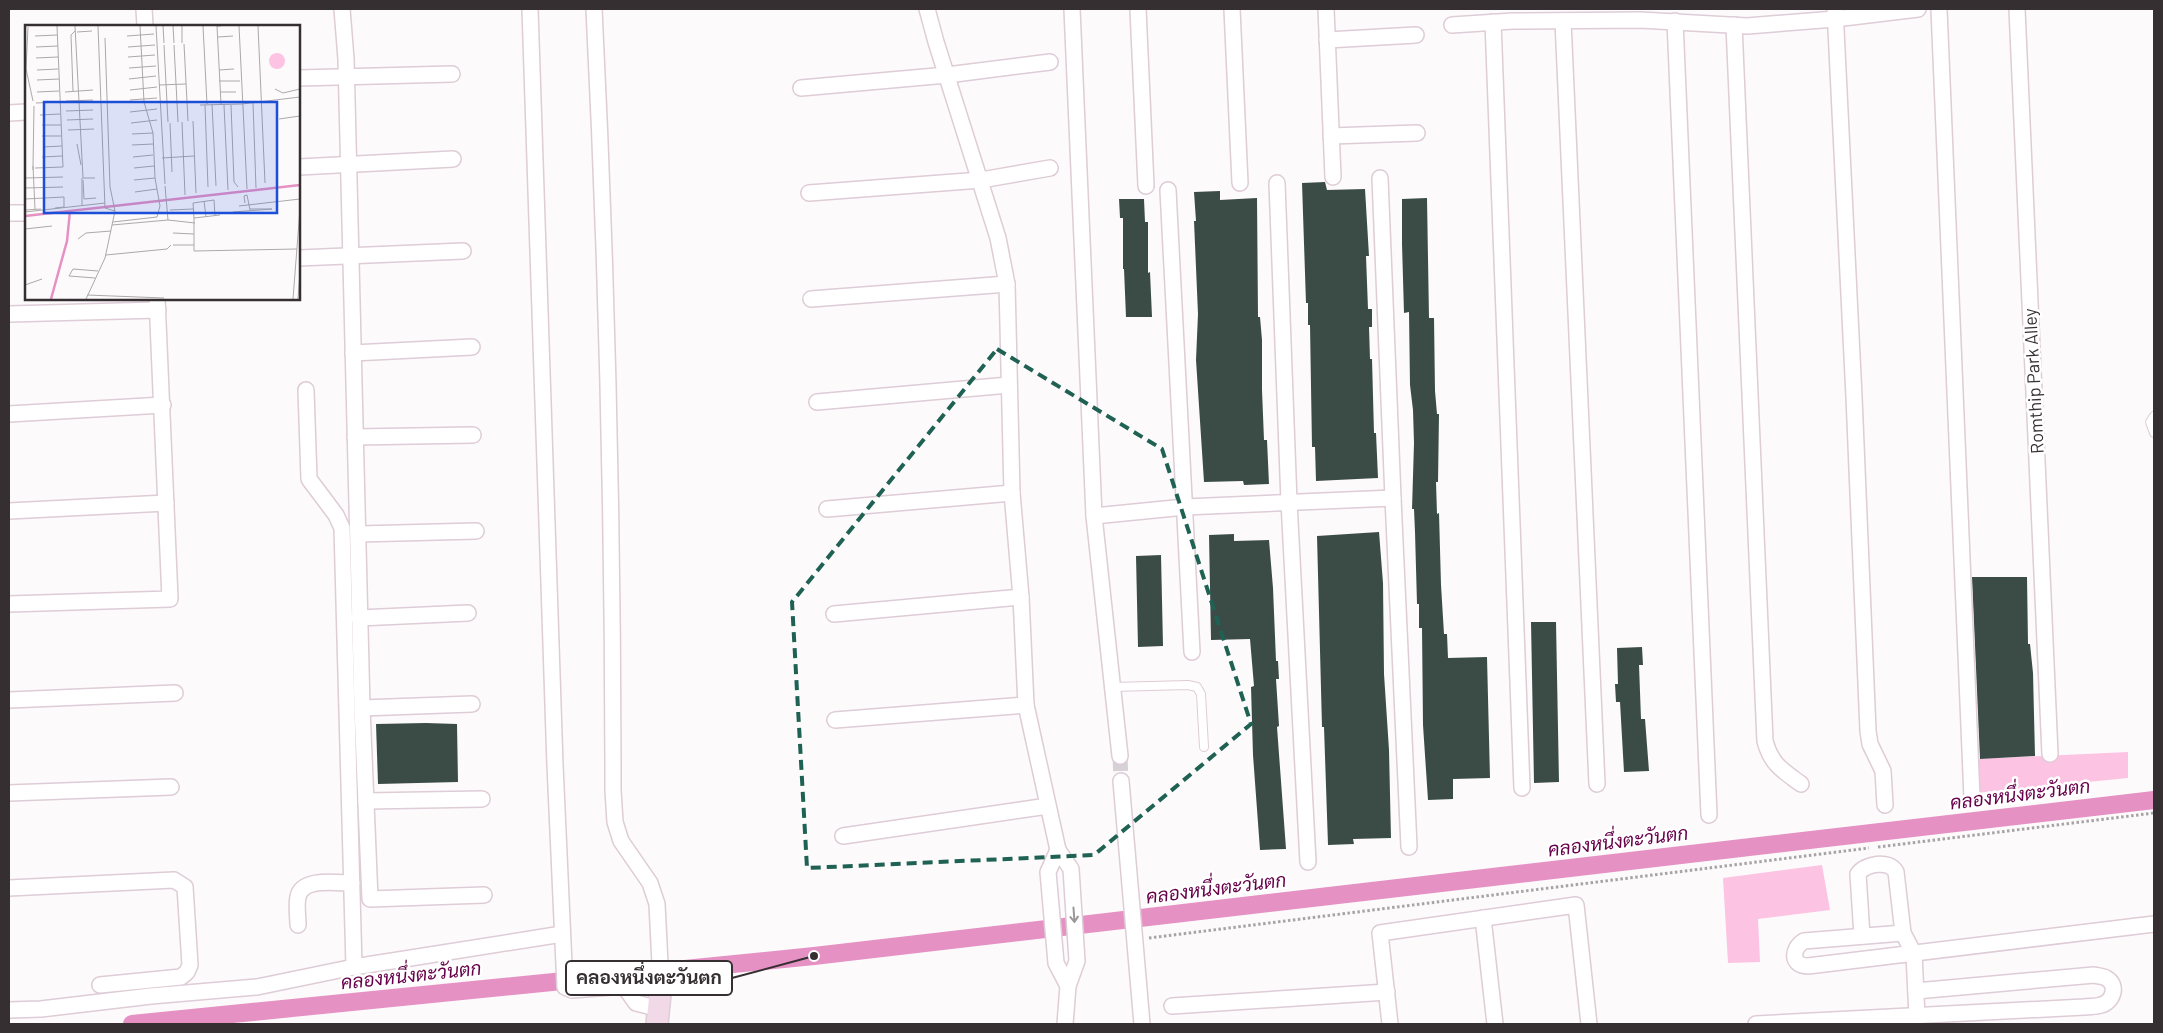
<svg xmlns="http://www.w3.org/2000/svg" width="2163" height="1033" viewBox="0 0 2163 1033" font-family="Barlow,Sarabun,sans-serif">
<rect width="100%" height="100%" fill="#fdfafc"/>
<!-- green -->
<g fill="#fcc3e3">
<polygon points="2128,752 2128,778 1976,793 1976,759"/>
<polygon points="1822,865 1830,910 1758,919 1760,962 1728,963 1723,878"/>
</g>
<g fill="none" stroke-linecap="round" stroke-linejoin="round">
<!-- canal -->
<polyline stroke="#e591c3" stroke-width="18" points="132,1024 814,956 2154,800"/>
</g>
<!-- building -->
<g fill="#3b4c47">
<polygon points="1325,182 1327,190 1365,189 1369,256 1366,256 1368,309 1372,309 1372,327 1369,327 1370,359 1372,359 1374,433 1376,433 1378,478 1316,481 1315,447 1312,447 1310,325 1308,325 1308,303 1306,303 1302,183"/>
<polygon points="1220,191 1220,200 1257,198 1258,317 1260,317 1262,340 1262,390 1264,440 1267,440 1269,484 1244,485 1243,481 1204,482 1196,360 1198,314 1194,221 1196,221 1194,192"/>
<polygon points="1427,198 1429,318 1434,318 1435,391 1437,414 1439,414 1438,482 1436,482 1437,514 1439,513 1441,585 1444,634 1447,634 1448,658 1487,657 1490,778 1453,779 1453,799 1428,800 1423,725 1422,628 1419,628 1419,604 1417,604 1415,532 1414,509 1412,509 1414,443 1413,410 1410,385 1409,312 1404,313 1402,244 1402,199"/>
<polygon points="1119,199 1144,199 1145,222 1148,222 1148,273 1150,272 1152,317 1126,317 1124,269 1123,269 1123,218 1120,218"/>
<polygon points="1379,532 1383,583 1384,674 1389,750 1391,838 1353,839 1354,844 1328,845 1324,727 1322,727 1317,536"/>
<polygon points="1234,534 1234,541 1269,540 1273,588 1276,661 1278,661 1279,679 1276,679 1279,726 1277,727 1286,849 1260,850 1253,755 1251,687 1254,686 1250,639 1211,640 1209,535"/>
<polygon points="1161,555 1163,646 1138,647 1136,556"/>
<polygon points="1972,577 2027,577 2028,644 2030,644 2033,673 2035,756 1980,759"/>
<polygon points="1531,622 1556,622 1559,782 1534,783"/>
<polygon points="1642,647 1643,665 1639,665 1641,719 1645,719 1649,771 1624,772 1620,702 1616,702 1615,684 1618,684 1617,648"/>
<polygon points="426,723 457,724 458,782 378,784 376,724"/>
</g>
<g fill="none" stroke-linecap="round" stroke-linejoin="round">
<!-- street-tunnel -->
<polyline stroke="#d5d1d4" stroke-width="15" stroke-dasharray="15 8" stroke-linecap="butt" points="1120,756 1121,781"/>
<defs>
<g id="lane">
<polyline points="2154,416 2150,422 2154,433"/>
<polyline points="1112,687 1188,685 1197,687 1201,694 1204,747"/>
</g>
<g id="street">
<polyline points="144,9 145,26"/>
<polyline points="342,9 346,59 362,708 472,704"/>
<polyline points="530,9 555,765 565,987 572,990 624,986 636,1003 660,1009"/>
<path d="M 594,9 C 607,269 613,530 613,790 L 615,822 L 621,841 L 650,883 L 657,904 L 661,984"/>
<polyline points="927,9 936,42 998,238 1007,284 1012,493 1021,597 1026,705 1058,850 1071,869 1077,961 1068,986 1065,1024"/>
<polyline points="1072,9 1094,516 1120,756"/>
<polyline points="1138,9 1146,186"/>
<polyline points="1232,9 1240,183"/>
<polyline points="1326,9 1333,177"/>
<polyline points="1835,9 1854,397 1868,731 1870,744 1883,771 1885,805"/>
<polyline points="1939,9 1972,798"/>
<polyline points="2017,9 2050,754"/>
<polyline points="1563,21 1597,784"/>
<polyline points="1675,21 1709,815"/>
<polyline points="1493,22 1522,788"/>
<polyline points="1452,25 1513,21 1640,20 1747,26 1835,19 1918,9"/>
<path d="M 1734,25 L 1765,741 C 1771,764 1782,770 1801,784"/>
<polyline points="1327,40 1416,35"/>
<polyline points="299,78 452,74"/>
<polyline points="801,88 947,75 1050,62"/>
<polyline points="9,113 26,112"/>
<polyline points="1331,136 1417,133"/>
<polyline points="299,167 453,159"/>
<polyline points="1380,178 1393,498 1409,847"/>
<polyline points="1277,183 1289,502 1308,862"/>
<polyline points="1168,190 1192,652"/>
<polyline points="809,193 981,180 1050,168"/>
<polyline points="9,213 26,213"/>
<polyline points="299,258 463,251"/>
<polyline points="811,299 1007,284"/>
<polyline points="9,314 158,310"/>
<polyline points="353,353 472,347"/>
<polyline points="306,390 309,479 336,515 342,528 354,967"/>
<polyline points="817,402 1009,385"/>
<polyline points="9,414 163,405"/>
<polyline points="355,437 473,435"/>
<polyline points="827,509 1012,493"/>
<polyline points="9,511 166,503"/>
<polyline points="1094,516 1185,507 1393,498"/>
<polyline points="359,534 476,531"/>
<polyline points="9,604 170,599 157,299"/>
<polyline points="834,614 1021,597"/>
<polyline points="359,618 468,613"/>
<polyline points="9,700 175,693"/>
<polyline points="362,708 370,899 484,895"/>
<polyline points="835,720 1026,705"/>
<polyline points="1121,781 1142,1024"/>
<polyline points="9,793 171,787"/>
<polyline points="366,801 482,799"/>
<polyline points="843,836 1048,806"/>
<polyline points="1058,850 1048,872 1056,963 1068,986"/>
<polyline points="9,888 174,880 185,887 190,965 187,972 181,977 100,985"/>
<polyline points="1483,918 1495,1024"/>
<path d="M 298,925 C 298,916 296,906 298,897 C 302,877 337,883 352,883"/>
<path d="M 1903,933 L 1804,941 C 1791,949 1791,966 1808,966 L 2154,924"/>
<path d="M 1862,936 L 1858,874 C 1865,864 1889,859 1896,872 L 1903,933 L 1914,954 L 1917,1017"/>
<polyline points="1172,1006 1387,992"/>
<polyline points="9,1010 41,1009 151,996 257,987 354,967 562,934"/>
<polyline points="1390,1024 1380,933 1576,905 1589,1024"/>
<path d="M 1756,1024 L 2084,1007 C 2090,1006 2096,1007 2101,1005 C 2113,1002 2119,985 2106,978 C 2103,976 2098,976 2094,975 L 1916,991"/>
</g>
<polyline id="secondary" points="657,1024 661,984"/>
</defs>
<!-- lane casing -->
<use href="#lane" stroke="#deccd6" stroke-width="10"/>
<!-- street casing -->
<use href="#street" stroke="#deccd6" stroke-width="18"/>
<!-- secondary casing -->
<use href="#secondary" stroke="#deccd6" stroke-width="24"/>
<!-- path -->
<g stroke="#a8a4a6" stroke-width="3" stroke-dasharray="2.5 2.5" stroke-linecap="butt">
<polyline points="1878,847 2154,813"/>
<polyline points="1149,938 1869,848"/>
</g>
<!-- lane -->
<use href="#lane" stroke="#fff" stroke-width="8"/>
<!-- street -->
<use href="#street" stroke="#fff" stroke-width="15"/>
<!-- secondary -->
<use href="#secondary" stroke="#f1d9e7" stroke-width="21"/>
</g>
<!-- one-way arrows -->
<defs><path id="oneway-shaft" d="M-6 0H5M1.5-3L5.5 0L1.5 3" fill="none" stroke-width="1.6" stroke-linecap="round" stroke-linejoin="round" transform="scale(1.25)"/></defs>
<use stroke="#9a9798" href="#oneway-shaft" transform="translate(1074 915) rotate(86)"/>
<!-- marked area -->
<path fill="none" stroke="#1f6253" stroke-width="4" stroke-dasharray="10 6" stroke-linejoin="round" d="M 997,349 L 1162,449 L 1251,724 L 1094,855 L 807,868 L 792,602 Z"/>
<g text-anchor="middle" stroke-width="5" stroke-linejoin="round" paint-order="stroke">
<!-- street labels -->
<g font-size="18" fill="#352f32" stroke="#fff">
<text transform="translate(2034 381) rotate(-93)" y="6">Romthip Park Alley</text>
</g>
<!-- water labels -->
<g font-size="19" font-style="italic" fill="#67004a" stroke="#fff">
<text transform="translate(2020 794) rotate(-7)" y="7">คลองหนึ่งตะวันตก</text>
<text transform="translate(1618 841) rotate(-7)" y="7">คลองหนึ่งตะวันตก</text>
<text transform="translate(1216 888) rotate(-7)" y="7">คลองหนึ่งตะวันตก</text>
<text transform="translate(411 975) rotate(-6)" y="7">คลองหนึ่งตะวันตก</text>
</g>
</g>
<!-- overview -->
<g transform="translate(25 25)">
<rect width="275" height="275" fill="#fdfafc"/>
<path d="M244 36a8 8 0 1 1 16 0a8 8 0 1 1-16 0Z" fill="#fcc3e3"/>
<path fill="none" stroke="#e591c3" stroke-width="2.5" d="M 0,191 L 275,160M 26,274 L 42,216 L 45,186"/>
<path fill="none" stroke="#ada9ab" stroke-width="1" d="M 50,1 L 58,153 L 70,153M 73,1 L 80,183 L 90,186M 131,1 L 140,159M 138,1 L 139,18M 148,1 L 149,18M 157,1 L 157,18M 178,1 L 182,79M 214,1 L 222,164M 233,1 L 240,158M 3,2 L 1,44 L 8,76M 52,7 L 67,6M 10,11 L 32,10M 102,11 L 129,9M 193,12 L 208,11M 159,19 L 163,96M 139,20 L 143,97M 149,20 L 153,97M 11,22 L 33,21M 103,22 L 130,20M 103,32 L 130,30M 11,33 L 33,32M 104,43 L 131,41M 12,45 L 33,44M 194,45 L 209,44M 104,54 L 131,51M 12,55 L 34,54M 194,56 L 215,56M 134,60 L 161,59M 250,64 L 258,68 L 275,64M 105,65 L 132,62M 48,66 L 46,10 L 50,6M 12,67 L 34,66M 40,67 L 68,65M 195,67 L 211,67M 105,75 L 132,73M 41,76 L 68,75M 11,78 L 35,77M 228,78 L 231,163M 187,79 L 191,161M 196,79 L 192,1 L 196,1M 175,80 L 217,79 L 275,72M 180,80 L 183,162M 199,80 L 203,165M 206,80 L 209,157 L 213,162M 41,86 L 68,85M 105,87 L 132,84M 15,90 L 35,89M 254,94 L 275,91M 42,95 L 68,94M 168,96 L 171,168M 157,97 L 160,170M 106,98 L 132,95M 145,98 L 147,147M 17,100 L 36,100M 43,105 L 69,104M 107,109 L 128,108M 17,111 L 36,111M 52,119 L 56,140M 107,120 L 128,119M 18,122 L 37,121M 17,132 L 37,131M 108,132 L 128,130M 137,133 L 169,131M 8,141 L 9,81M 10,143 L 38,142 L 32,1M 109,143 L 129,141M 8,145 L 8,141 L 10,184M 0,153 L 38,152M 57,153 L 57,181M 58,155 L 59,174 L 71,173M 109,155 L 130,153M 140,161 L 143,195M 0,163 L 38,162M 110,167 L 132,164M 0,174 L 39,172 L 39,182 L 30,183M 179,176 L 181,192M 220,178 L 219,171 L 222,170 L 225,185M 214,181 L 275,174M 0,185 L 16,184M 145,185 L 168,184M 0,187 L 80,178M 208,187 L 247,184 L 225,184M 195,190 L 169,193 L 169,226 L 272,224M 169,193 L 168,178 L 189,175 L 190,191M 88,197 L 132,192 L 135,181 L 130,153 L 128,108 L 119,77 L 115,1M 87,200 L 143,195 L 170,198M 0,204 L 27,201M 148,208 L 169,209M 53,214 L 61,208 L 86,206M 148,220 L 169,220M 81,230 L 142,224 L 146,220M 70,253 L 44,251 L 48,244 L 73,246M 0,260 L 17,254M 62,270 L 139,273M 61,274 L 80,233 L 90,186 L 85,162 L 80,13M 268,274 L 275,184M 273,274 L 275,246"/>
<path fill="#1d4ed8" fill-opacity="0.15" stroke="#1d4ed8" stroke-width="2.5" d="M 19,77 L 252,77 L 252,188 L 19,188 Z"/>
<rect width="275" height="275" fill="none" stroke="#352f32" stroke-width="2.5"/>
</g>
<!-- callouts -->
<path fill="none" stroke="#352f32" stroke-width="2" d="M814 956L732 978"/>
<circle fill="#352f32" stroke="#fff" stroke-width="2" cx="814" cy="956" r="5"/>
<rect fill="#fff" stroke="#352f32" stroke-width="2" x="566" y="961" width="166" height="34" rx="5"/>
<g font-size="19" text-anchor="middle" font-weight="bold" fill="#352f32">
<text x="649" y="984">คลองหนึ่งตะวันตก</text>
</g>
<!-- border -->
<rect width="2163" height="1033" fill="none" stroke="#352f32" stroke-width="20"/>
</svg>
